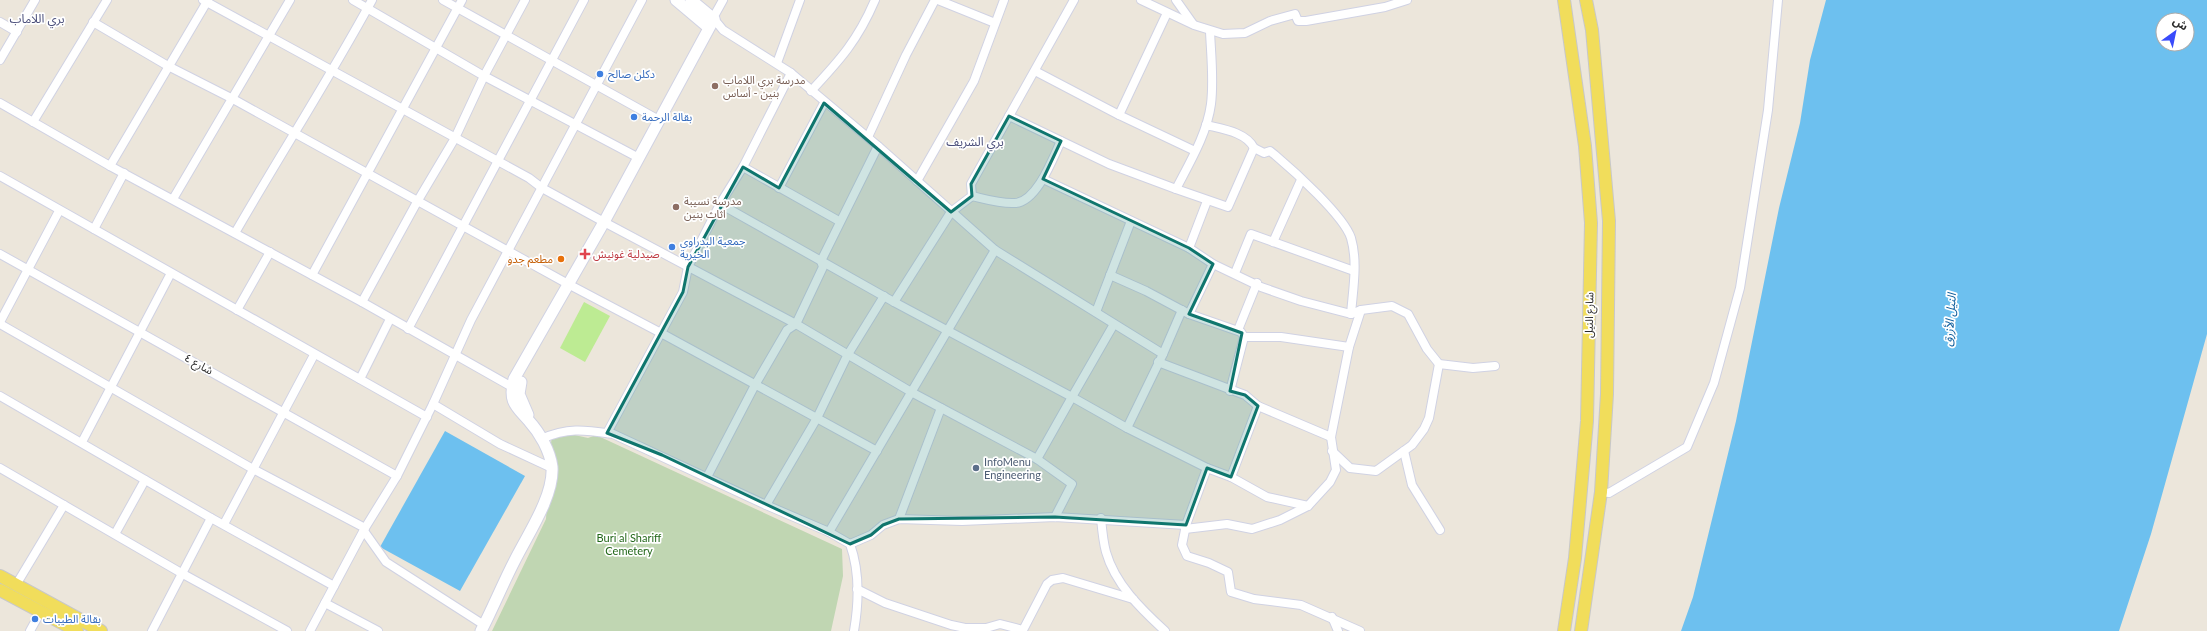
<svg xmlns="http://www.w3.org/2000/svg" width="2207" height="631" viewBox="0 0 2207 631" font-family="Lato,'Noto Sans Arabic',sans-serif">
<rect width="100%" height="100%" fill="#ece6db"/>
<!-- cemetery -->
<polygon fill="#c0d6b2" points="552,430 588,438 596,435 842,549 843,576 831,631 492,631 546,519"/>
<!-- pitch -->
<polygon fill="#bdeb93" points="584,302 610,316 585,362 560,348"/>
<!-- water -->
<g fill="#6dc0ef" fill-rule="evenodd">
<path d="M 1826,0 L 2207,0 L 2207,334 L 2151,534 L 2119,631 L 1681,631 L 1693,597 L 1736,421 L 1779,208 L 1800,123 L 1810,60 ZM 2163,20 L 2187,20 L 2187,44 L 2163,44 Z"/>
<polygon points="445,431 525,476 460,591 380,547"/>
</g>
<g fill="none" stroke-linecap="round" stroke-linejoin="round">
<defs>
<g id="minor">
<polyline points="203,0 529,178 542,188 604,222 796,324 913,393 1037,459 1072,397 1127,428 1207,468 1231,477 1267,497 1308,506"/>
<polyline points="353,0 484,76 639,158"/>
<polyline points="443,0 659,120"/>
<polyline points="938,0 995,23"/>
<polyline points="1141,0 1194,25 1223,34 1245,33 1270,21 1295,14 1298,21 1306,21 1385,7 1407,0"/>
<polyline points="1176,0 1193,24"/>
<polyline points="713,18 723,0"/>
<polyline points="714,19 723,30 791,73 878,146 995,250 1163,354"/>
<polyline points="0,22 17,32"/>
<polyline points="93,22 168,66 233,99 568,284 661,333 877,451"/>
<polyline points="0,60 35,0"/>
<polyline points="777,63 800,0"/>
<polyline points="1035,71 1119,115 1195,151"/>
<path d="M 811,91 C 840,60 858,40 875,0"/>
<polyline points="0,103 110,166 362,302 512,387"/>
<polyline points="1119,115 1167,13"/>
<path d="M 1009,116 L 1109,164 L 1176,189 C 1190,162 1207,134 1211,104 C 1214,80 1211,55 1210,31"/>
<polyline points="33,122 107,0"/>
<path d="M 1206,125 C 1222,129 1246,132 1254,148 L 1264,153 L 1270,151 L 1275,155 C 1294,171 1344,216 1351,238 C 1358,262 1353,289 1351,314"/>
<polyline points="868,137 906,55 935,0"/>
<polyline points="110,166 208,0"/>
<polyline points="743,167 839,221"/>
<polyline points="0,176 427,417"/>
<polyline points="1043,179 1189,248 1213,264 1261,287 1301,301 1351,314 1361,310 1392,306 1408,314 1427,349 1439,364 1473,368 1495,366"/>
<polyline points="917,181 974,81 1004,0"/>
<polyline points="779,188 824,103"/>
<polyline points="1176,189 1228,207 1254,148"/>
<path d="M 972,196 C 985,199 1001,204 1015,203 C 1037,202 1053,158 1061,141"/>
<polyline points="173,199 290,0"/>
<polyline points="720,204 894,302 1072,397 1114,324"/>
<polyline points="94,229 124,173"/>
<path d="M 235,233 C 280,155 329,79 372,0"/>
<polyline points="1273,242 1301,180"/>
<polyline points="1189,248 1207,201"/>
<polyline points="0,254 397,476"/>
<polyline points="1235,273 1251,234 1354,271"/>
<polyline points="312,275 462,0"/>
<polyline points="1110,275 1146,291 1189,314 1241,332 1244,337 1230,391"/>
<polyline points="362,302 417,202 455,138 484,76 525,0"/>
<polyline points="894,302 951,212 972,196 971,184 1074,0"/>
<polyline points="237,310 270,252"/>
<polyline points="1096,312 1131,221"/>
<polyline points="1189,314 1213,264"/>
<polyline points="0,322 59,211"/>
<polyline points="0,324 253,469 365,528"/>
<polyline points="408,329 584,0"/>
<polyline points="1238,330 1257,283"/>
<polyline points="1244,337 1281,337 1349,347"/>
<polyline points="1158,362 1245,395 1258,406 1331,437"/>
<polyline points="360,379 390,319"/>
<polyline points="0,396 211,518 334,586"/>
<polyline points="433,404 500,444 552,468"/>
<polyline points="1127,428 1163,354 1182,310"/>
<polyline points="607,433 683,292 688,267 720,204 743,167 791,73"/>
<path d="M 541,439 C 569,427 585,430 613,434 L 766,505 L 829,532 L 850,544 C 860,572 859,602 854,631"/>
<polyline points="82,442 171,273"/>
<polyline points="1332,451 1350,468 1376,471 1412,445 1424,429 1429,418 1439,364"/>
<polyline points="1404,451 1412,485 1440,530"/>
<polyline points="1037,459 1072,484 1055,517"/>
<polyline points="0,468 183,574 287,631"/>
<polyline points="707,477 755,385 787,330 796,324 823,267 821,261 878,146"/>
<polyline points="1231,477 1258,406"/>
<polyline points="1601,492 1609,493 1687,447 1714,383 1740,288 1768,110 1778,0"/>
<polyline points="766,505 817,418 847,356 884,296"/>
<path d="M 1101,518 C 1102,529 1103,541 1106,552 C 1115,584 1141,609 1165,631"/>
<polyline points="899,519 941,408"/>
<polyline points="224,524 314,355"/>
<polyline points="1186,525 1207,468"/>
<polyline points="1185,529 1227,524 1252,529 1280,520 1308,506 1330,482 1336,470 1331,437 1349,347 1361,310"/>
<polyline points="364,531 386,562 484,625"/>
<polyline points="829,532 995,250"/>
<polyline points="115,534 145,480"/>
<polyline points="850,544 871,535 883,525 899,519 962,521 1055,517 1186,525 1182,545 1187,556 1209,563 1228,572 1231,592 1254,599 1301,605 1360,631"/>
<polyline points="16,585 64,505"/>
<polyline points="857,589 885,603 951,625 965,628 986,628 1000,624 1023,630 1047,584 1052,580 1063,578 1133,599"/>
<polyline points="325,603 378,631"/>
<polyline points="1332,617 1338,631"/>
<polyline points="30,631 41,611"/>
<polyline points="152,631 211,518"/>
<polyline points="310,631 365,528 397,476 433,404 471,320 642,0"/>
</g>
<g id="secondary">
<polyline points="676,0 708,27"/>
<polyline points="521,382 519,394 528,415"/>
<path d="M 481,631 C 493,608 503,583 515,560 C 528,534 554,496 552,467 C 550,451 540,433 529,421 C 516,406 508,402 514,379 L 604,222 L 714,19 L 691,0"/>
</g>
<g id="primary">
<polyline points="0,576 101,631"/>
<polyline points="0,590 77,631"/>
<polyline points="1564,631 1575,558 1587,421 1591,223 1585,146 1564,0"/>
<polyline points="1581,631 1601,492 1607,394 1609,221 1592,30 1586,0"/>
</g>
</defs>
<!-- minor casing -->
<use href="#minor" stroke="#d0d2e3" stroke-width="10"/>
<!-- secondary casing -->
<use href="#secondary" stroke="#d0d2e3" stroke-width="13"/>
<!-- primary casing -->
<use href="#primary" stroke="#c8c8c8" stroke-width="14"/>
<!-- minor -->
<use href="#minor" stroke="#fff" stroke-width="8"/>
<!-- secondary -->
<use href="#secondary" stroke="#fff" stroke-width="11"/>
<!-- primary -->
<use href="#primary" stroke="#f1dd5b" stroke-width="12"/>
</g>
<!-- marked area -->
<path fill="#0f766e" fill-opacity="0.2" stroke="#0f766e" stroke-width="3" stroke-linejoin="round" d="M 824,103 L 951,212 L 972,196 L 971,184 L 1009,116 L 1061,141 L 1043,179 L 1189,248 L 1213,264 L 1189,314 L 1242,333 L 1230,391 L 1245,395 L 1258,406 L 1231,477 L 1207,468 L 1186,525 L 1055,517 L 899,519 L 883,525 L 871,535 L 850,544 L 662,455 L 607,433 L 683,292 L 688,267 L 743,167 L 779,188 Z"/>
<!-- markers -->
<g fill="#3f7fe0" stroke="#fff" stroke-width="1.5">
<circle cx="600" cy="74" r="4"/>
<circle cx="634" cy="117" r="4"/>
<circle cx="672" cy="247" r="4"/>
<circle cx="35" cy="619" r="4"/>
</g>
<g fill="#8d6e63" stroke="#fff" stroke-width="1.5">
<circle cx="715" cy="86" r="4"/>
<circle cx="676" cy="207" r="4"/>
</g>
<path fill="#e0444e" stroke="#fff" stroke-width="1.5" d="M583 248h4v4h4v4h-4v4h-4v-4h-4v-4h4z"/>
<circle fill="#e8710a" stroke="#fff" stroke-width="1.5" cx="561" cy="259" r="4"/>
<circle fill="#5c6f8a" stroke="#fff" stroke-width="1.5" cx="976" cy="468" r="4"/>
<g text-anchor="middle" stroke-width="3.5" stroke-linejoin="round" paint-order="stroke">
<!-- shop labels -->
<g font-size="11" fill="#366cbe" stroke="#fff" text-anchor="start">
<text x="608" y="78">دكلن صالح</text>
<text x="642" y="121">بقالة الرحمة</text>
<text x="680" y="245">جمعية البدراوي<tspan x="680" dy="13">الخيرية</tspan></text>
<text x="43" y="623">بقالة الطيبات</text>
</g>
<!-- education labels -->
<g font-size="11" fill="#785e54" stroke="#fff" text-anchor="start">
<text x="723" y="84">مدرسة بري اللاماب<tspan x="723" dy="13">بنين - أساس</tspan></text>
<text x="684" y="205">مدرسة نسيبة<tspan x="684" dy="13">اثاث بنين</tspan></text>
</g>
<!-- health labels -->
<g font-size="11" fill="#be3a42" stroke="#fff" text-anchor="start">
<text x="593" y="258">صيدلية غونيش</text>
</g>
<!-- food labels -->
<g font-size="11" fill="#c56008" stroke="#fff" text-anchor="end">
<text x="553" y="263">مطعم جدو</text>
</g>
<!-- street labels -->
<g font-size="11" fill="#2a2a2a" stroke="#fff">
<text transform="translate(1589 315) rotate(-89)" y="4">شارع النيل</text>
<text transform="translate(199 364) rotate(29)" y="4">شارع ٤</text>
</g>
<!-- service labels -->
<g font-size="11" fill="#4e5e75" stroke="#fff" text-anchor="start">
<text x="984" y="466">InfoMenu<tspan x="984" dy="13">Engineering</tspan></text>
</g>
<!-- park labels -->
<g font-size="11" fill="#226719" stroke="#fff">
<text x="629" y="542">Buri al Shariff<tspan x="629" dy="13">Cemetery</tspan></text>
</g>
<!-- neighbourhood labels -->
<g font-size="12" fill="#4a4e7a" stroke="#fff">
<text x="37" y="23">بري اللاماب</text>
<text x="975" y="146">بري الشريف</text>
</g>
<!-- water labels -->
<g font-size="12" font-style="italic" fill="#0c5c9b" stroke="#fff">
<text transform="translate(1950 320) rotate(-86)" y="4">النيل الأزرق</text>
</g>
</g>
<!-- north arrow -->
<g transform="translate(2175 32) rotate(33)"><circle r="19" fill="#ffffff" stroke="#aaaaaa"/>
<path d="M0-3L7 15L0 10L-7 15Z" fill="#394bfb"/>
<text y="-6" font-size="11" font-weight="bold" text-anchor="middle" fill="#2a2a2a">ش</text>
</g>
</svg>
